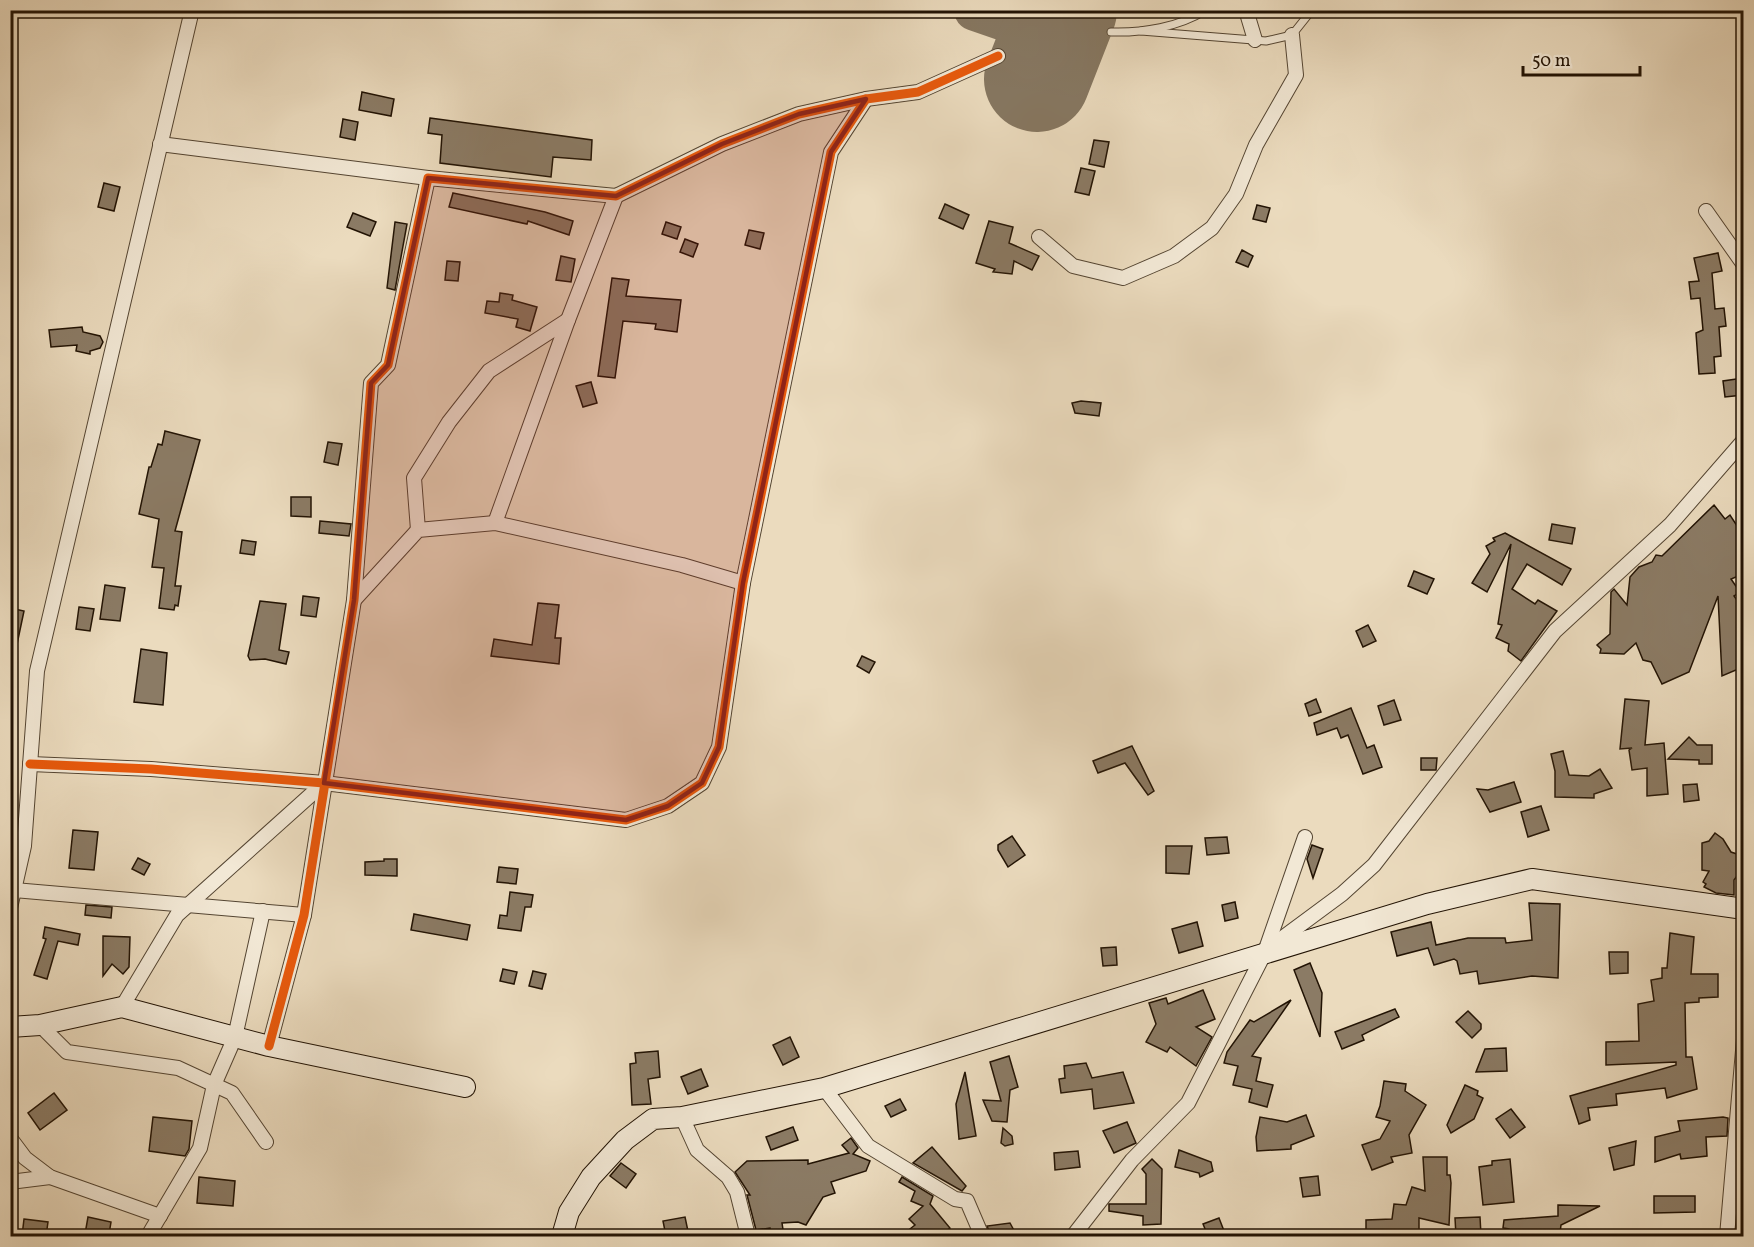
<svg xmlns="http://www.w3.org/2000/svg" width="1754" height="1247" viewBox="0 0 1754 1247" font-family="Vollkorn,serif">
<rect width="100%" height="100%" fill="#ebdbbe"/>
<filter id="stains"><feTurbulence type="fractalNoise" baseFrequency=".00333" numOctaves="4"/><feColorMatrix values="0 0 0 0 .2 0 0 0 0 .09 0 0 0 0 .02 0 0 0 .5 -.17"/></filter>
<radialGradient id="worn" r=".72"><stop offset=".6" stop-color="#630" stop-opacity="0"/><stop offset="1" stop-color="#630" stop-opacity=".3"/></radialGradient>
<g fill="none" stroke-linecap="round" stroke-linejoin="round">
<!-- taxiway -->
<polyline stroke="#867761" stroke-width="42" points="975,10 1053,37"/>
<!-- runway -->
<polyline stroke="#867761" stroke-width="106" points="1037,79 1064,10"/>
</g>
<!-- building -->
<g fill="#8b7b65" stroke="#221304" stroke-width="1.5">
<polygon points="362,92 394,99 391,116 359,110"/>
<polygon points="430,118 592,140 591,160 553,157 551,177 440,163 442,135 428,133"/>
<polygon points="343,119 358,122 355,140 340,137"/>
<polygon points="1094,140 1109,142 1104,167 1089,164"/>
<polygon points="1081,168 1095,171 1089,195 1075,192"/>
<polygon points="104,183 120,187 114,211 98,207"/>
<polygon points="453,193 545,212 573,221 569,235 528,221 527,224 449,207"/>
<polygon points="945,204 969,215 963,229 939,218"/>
<polygon points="1257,205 1270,208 1266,222 1253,219"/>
<polygon points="353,213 376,222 370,236 347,227"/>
<polygon points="989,221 1013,227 1009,243 1039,256 1032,270 1014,261 1012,274 993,272 995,269 976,263"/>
<polygon points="395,222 407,224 395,290 387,288"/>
<polygon points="666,222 681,227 677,239 662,234"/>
<polygon points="749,230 764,233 760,249 745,245"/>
<polygon points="685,239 698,244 693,257 680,252"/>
<polygon points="1242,250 1253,256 1248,267 1236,262"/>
<polygon points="1718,253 1722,271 1712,273 1715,309 1724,308 1726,326 1719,327 1721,356 1714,357 1715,373 1699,374 1696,333 1703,330 1700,298 1691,299 1689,282 1699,281 1694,258"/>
<polygon points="561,256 575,259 571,282 556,280"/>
<polygon points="447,261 460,262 458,281 445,280"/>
<polygon points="612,278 629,280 626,296 681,300 677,332 655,329 656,324 623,321 615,378 598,376"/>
<polygon points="500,293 513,295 512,300 537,307 530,331 516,327 518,319 485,313 487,301 499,302"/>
<polygon points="82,327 83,332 100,336 103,342 100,348 90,351 90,354 76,351 77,345 51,347 49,330"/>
<polygon points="1743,378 1743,395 1725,397 1723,381"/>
<polygon points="591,382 597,403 583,407 576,386"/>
<polygon points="1081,401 1101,403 1099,416 1075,413 1072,403"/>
<polygon points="165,431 200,440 175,531 182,532 175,586 181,586 178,606 175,605 174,610 159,608 164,568 152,567 159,519 139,514 149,467 151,467 158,444 162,445"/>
<polygon points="328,442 342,444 338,465 324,462"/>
<polygon points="291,497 311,497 311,517 291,516"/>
<polygon points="1714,505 1725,519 1730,515 1743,535 1743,574 1731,579 1740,592 1734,596 1741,606 1738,608 1742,623 1739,641 1743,652 1743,667 1722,676 1718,596 1689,672 1662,684 1651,662 1643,660 1636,643 1624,654 1600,653 1601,649 1597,645 1610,634 1611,592 1614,589 1627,605 1630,577 1639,567 1652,562 1656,555 1662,556"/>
<polygon points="320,521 351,524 349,536 319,533"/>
<polygon points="1552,524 1575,528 1572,544 1549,540"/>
<polygon points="1505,533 1571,569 1562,585 1527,564 1512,589 1535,604 1538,600 1557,611 1521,661 1508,651 1509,644 1496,638 1502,625 1498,624 1511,544 1487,592 1472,583 1490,554 1486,546 1495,541 1493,538"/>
<polygon points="242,540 256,542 254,555 240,553"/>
<polygon points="1414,571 1434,579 1427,594 1408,586"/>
<polygon points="105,585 125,588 120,621 100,619"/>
<polygon points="303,596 319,598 316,617 301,615"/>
<polygon points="260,601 286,604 279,650 289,652 286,664 265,659 250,660 248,656"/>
<polygon points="538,603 559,605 555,638 561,638 559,664 491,656 494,639 532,645"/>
<polygon points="79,607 94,609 90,631 76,629"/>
<polygon points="10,608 24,611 16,649 10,649"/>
<polygon points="1368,625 1376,641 1363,647 1356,631"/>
<polygon points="141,649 167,653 163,705 134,702"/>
<polygon points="862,656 875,662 869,673 857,666"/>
<polygon points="1316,699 1321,712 1309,716 1305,704"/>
<polygon points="1625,699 1649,701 1645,745 1664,743 1668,794 1647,796 1647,768 1632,770 1629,750 1632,748 1620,749"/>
<polygon points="1394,700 1401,720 1384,725 1378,706"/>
<polygon points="1351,708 1367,748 1374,745 1382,767 1363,774 1348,735 1341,738 1337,728 1317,735 1314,723"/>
<polygon points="1689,737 1697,745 1712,745 1712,764 1699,764 1699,760 1668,759"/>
<polygon points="1132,746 1154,791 1148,795 1125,763 1098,773 1093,761"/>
<polygon points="1563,751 1569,775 1589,776 1600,769 1612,788 1594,794 1594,798 1555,797 1555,771 1551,754"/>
<polygon points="1421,758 1437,758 1436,770 1421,770"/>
<polygon points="1514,782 1521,802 1490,812 1477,789 1488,790"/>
<polygon points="1697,784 1699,800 1684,802 1683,785"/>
<polygon points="1541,806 1549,830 1528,837 1521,812"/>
<polygon points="73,830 98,832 94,870 69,868"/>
<polygon points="1715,833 1723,839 1731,852 1743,856 1743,868 1734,880 1734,895 1716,893 1704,887 1706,884 1703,882 1709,871 1702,870 1702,843 1709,841"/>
<polygon points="1012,836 1025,855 1008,867 998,850 998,845"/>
<polygon points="1227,837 1229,853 1207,855 1205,838"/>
<polygon points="1312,845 1323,849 1313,878 1307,859"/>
<polygon points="1166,846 1192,846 1189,874 1166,873"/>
<polygon points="138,858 150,864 144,875 132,869"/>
<polygon points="384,859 397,859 397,876 365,875 365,862 384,861"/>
<polygon points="499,867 518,869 516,884 497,882"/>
<polygon points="510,892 533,895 531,907 525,907 521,931 498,928 500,915 507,916"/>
<polygon points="1235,902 1238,918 1225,921 1222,905"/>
<polygon points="1529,903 1560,904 1558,978 1532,976 1479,984 1477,971 1460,974 1457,961 1454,959 1434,965 1428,948 1397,956 1391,932 1431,922 1436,945 1468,938 1505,938 1506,943 1532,940"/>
<polygon points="86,905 112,907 111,918 85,915"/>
<polygon points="414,914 470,925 467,940 411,930"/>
<polygon points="1197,922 1203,946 1179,953 1172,929"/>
<polygon points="45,927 80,934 78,945 58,941 47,979 34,975 46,939 43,938"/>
<polygon points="1670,933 1694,937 1691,974 1718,974 1718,997 1699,998 1699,1002 1685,1003 1686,1057 1692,1057 1697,1089 1667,1098 1665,1088 1616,1094 1617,1105 1588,1108 1590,1120 1579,1124 1570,1096 1676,1065 1676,1062 1606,1065 1606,1042 1639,1041 1638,1004 1654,1001 1651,980 1662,978 1662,968 1667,968"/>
<polygon points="103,936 130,937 129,967 123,974 112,964 103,976"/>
<polygon points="1116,947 1117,965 1103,966 1101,948"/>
<polygon points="1609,952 1628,952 1628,973 1610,974"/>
<polygon points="1310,963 1322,993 1320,1037 1294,970"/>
<polygon points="503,969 517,972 514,984 500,981"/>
<polygon points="533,971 546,974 542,989 529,986"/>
<polygon points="1203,990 1215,1019 1196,1027 1212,1037 1196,1066 1170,1047 1167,1052 1146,1042 1156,1024 1149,1003 1166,998 1168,1004"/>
<polygon points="1291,1000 1252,1056 1261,1058 1256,1081 1273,1085 1267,1107 1249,1102 1252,1089 1233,1085 1238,1066 1224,1063 1227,1052 1250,1020 1254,1022"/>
<polygon points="1395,1009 1399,1017 1362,1035 1364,1040 1342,1049 1335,1032"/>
<polygon points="1468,1011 1481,1024 1481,1029 1472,1038 1456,1022"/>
<polygon points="790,1037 799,1057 783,1065 773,1045"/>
<polygon points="1506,1048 1507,1071 1476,1072 1485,1049"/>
<polygon points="658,1051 660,1077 648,1079 651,1104 632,1105 630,1064 636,1063 635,1053"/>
<polygon points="1009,1056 1018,1087 1010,1090 1007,1122 992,1121 983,1100 1001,1101 990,1062"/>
<polygon points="1086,1063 1092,1078 1123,1072 1134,1103 1094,1109 1092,1089 1061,1093 1059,1079 1065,1078 1064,1066"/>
<polygon points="701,1069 708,1086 688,1094 681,1077"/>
<polygon points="965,1072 976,1136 959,1139 956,1104"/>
<polygon points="1384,1081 1406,1084 1405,1091 1426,1105 1409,1135 1412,1153 1391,1157 1393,1162 1372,1170 1362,1145 1380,1139 1390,1121 1376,1117 1380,1106"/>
<polygon points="1465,1085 1478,1091 1477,1095 1483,1098 1474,1119 1451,1133 1447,1125"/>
<polygon points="54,1093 67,1110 40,1130 28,1113"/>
<polygon points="900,1099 906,1110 891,1117 885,1106"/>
<polygon points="1511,1109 1525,1127 1510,1138 1496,1119"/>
<polygon points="1306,1115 1314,1136 1291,1145 1291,1149 1257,1151 1256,1137 1260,1117 1287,1122"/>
<polygon points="153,1117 192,1121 189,1149 185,1156 149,1151"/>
<polygon points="1723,1117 1728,1118 1727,1136 1706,1137 1707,1156 1681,1159 1680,1154 1655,1162 1655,1137 1680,1131 1678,1121"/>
<polygon points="1127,1122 1136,1143 1114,1153 1103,1131"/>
<polygon points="793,1127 798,1140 771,1150 766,1137"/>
<polygon points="1003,1128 1012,1136 1013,1144 1005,1146 1001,1143"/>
<polygon points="851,1138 858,1148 853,1154 870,1161 866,1171 831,1182 835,1193 823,1197 806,1225 798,1222 782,1223 784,1236 771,1236 770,1228 756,1230 747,1195 750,1195 735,1172 747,1161 808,1160 808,1164 849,1153 842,1145"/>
<polygon points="1636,1141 1634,1165 1614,1170 1609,1148"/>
<polygon points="932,1147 966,1186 962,1191 913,1163"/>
<polygon points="1179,1150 1211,1162 1213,1171 1200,1177 1199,1173 1175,1167"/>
<polygon points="1078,1151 1080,1167 1055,1170 1054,1153"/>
<polygon points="1423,1157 1447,1157 1447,1175 1450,1175 1451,1183 1449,1225 1419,1218 1419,1236 1366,1236 1366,1220 1392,1219 1394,1204 1406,1205 1412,1187 1425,1191"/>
<polygon points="1152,1159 1162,1169 1161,1224 1143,1225 1143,1216 1109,1211 1109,1204 1146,1204 1146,1174 1142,1169"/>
<polygon points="1510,1159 1514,1202 1483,1205 1479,1167 1492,1165 1492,1161"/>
<polygon points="621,1163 636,1174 626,1188 610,1176"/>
<polygon points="1318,1176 1320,1195 1303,1197 1300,1178"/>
<polygon points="199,1177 235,1181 233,1206 197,1203"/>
<polygon points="902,1177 933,1196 930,1204 950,1228 939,1236 901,1236 915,1225 909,1219 923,1206 911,1201 915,1191 899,1182"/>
<polygon points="1654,1196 1695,1196 1695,1212 1654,1213"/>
<polygon points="1558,1205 1600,1206 1561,1225 1560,1233 1527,1230 1527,1236 1510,1236 1509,1229 1503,1228 1504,1220 1558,1216"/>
<polygon points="88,1217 111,1222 109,1234 85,1234"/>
<polygon points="685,1217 689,1236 666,1236 663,1221"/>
<polygon points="1480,1217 1481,1235 1456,1236 1455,1218"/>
<polygon points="1219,1218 1226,1236 1208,1236 1203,1224"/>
<polygon points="24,1219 48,1222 46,1236 22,1236"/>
<polygon points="1010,1223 1017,1236 991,1236 987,1226"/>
</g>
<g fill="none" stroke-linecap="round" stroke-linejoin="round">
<defs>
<g id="lane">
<polyline points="1141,31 1266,41 1292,35 1312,10"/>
<path d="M 1111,32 C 1143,33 1179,27 1206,10"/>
</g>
<g id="street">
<polyline points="1246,10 1255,40"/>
<polyline points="160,144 428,178"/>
<polyline points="1706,211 1744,265"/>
<polyline points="1039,237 1073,266 1123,278 1174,256 1212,228 1236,194 1256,145 1296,75 1292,35"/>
<polyline points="495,523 568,320 616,196"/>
<polyline points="418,530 414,478 449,422 489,371 568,320"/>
<polyline points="354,600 418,530 495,523 682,565 743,583"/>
<polyline points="30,764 151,769 324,783 626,820 668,806 702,783 719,747 743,583 831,152 866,99"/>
<polyline points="14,890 304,915"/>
<polyline points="10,908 24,846 37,671 192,10"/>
<polyline points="1269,948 1342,894 1374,865 1555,631 1670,525 1744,440"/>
<polyline points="122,1007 177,915 324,783"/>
<polyline points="40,1025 67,1052 178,1068 232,1093 266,1142"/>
<polyline points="269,1046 304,915 354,600 371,383 388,365 428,178 616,196 722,144 799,114 866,99 918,92 998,56"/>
<polyline points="824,1088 868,1146 955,1199 967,1201 982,1236"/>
<polyline points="682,1117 697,1150 728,1177 737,1192 748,1236"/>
<polyline points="10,1138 25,1158 50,1177 160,1216"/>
<polyline points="10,1182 50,1177"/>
<polyline points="148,1236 200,1148 214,1085 235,1037 263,911"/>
<polyline points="1073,1236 1132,1160 1188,1103 1265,952 1305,837"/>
<polyline points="1727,1236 1744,1039"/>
</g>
<g id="secondary">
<polyline points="10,1027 40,1025 122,1007 269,1046 465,1087"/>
<polyline points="562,1236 569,1212 591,1177 625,1140 653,1119 682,1117 824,1088 1427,904 1532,879 1744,909"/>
</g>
</defs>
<!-- lane casing -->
<use href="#lane" stroke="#544532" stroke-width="9"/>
<!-- street casing -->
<use href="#street" stroke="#544532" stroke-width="16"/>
<!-- secondary casing -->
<use href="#secondary" stroke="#221304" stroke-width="22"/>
<!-- lane -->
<use href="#lane" stroke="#f2e8d5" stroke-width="7"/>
<!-- street -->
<use href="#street" stroke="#f2e8d5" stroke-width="14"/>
<!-- secondary -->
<use href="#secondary" stroke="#f2e8d5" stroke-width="20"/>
<defs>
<g id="cycleway">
<polyline points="30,764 151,769 324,783 626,820 668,806 702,783 719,747 743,583 831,152 866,99"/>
<polyline points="269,1046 304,915 354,600 371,383 388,365 428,178 616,196 722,144 799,114 866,99 918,92 998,56"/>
</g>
</defs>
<!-- cycleway casing -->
<use href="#cycleway" stroke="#f2e8d5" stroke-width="13"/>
<!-- cycleway -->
<use href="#cycleway" stroke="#e8590c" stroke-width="9"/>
</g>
<!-- marked area -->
<path fill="#8f2418" fill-opacity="0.2" stroke="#8f2418" stroke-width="4.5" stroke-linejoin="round" d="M 866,99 L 831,152 L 743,583 L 719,747 L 702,783 L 668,806 L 626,820 L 324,783 L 354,600 L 371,383 L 388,365 L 428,178 L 616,196 L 722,144 L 799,114 Z"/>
<!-- margin -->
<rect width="1754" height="1247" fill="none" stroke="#ebdbbe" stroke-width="36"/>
<rect x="12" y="12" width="1730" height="1223" fill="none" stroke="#221304" stroke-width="3"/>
<rect x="18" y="18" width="1718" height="1211" fill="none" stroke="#221304" stroke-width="1.5"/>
<!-- scale -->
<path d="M1523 66v9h117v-9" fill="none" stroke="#221304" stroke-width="3"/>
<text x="1532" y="66" font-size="18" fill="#221304" stroke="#f2e8d5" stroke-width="4.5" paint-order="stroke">50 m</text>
<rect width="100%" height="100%" filter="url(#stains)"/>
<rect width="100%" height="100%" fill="url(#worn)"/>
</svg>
